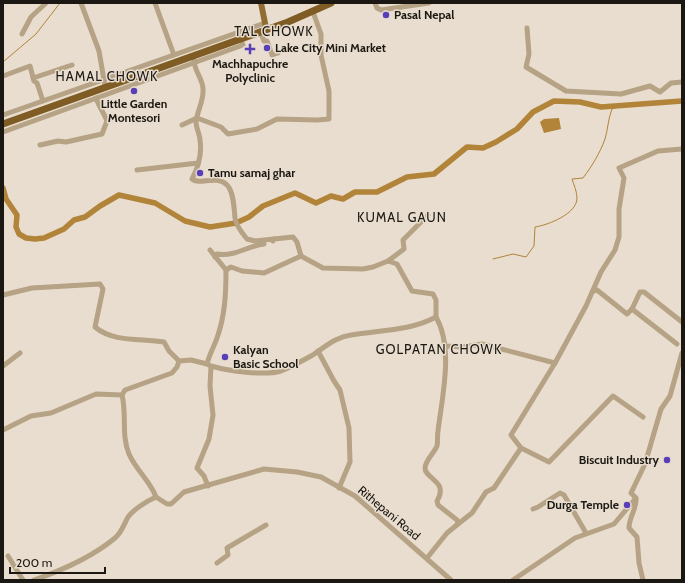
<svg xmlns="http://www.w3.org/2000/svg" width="685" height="583" viewBox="0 0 685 583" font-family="Cabin,sans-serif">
<rect width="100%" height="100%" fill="#e8ddce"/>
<!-- water -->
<polygon fill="#b1843a" points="559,118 561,129 544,133 540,122 544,119"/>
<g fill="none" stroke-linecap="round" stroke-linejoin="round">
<!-- stream -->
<g stroke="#b1843a" stroke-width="1">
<polyline points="3,62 36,34 60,3"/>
<path d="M 493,259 L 513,254 L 526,257 L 534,246 L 535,227 C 548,225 577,214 577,198 C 577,192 574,185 572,179 L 583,178 C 592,166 600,153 605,139 C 608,129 608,119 612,109 L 621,106"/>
</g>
<!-- river -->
<polyline stroke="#b1843a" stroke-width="5.5" points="3,188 6,199 17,215 16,227 19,234 26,238 35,239 44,238 64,229 74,220 85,217 100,206 119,195 155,203 185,221 210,227 236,223 249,217 263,206 295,193 316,203 331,196 343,199 355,192 377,192 407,177 434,174 467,147 483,148 496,142 517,129 533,112 554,101 580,102 601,107 682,101"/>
<!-- minor -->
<g stroke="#b6a284" stroke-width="5">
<polyline points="81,3 99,51 105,86"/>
<polyline points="155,3 174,55"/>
<polyline points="375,3 377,8 381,10 429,3"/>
<polyline points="527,28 529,54 526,67 566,91 621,94 650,86 660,92 671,83 682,82"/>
<polyline points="260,31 264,41 267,41 272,55 278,53"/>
<polyline points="22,34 31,17 46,3"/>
<path d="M 194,60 C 194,71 203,79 203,89 C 204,101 197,111 196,122 C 196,128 200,135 200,140 C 202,154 198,168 192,179 C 200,186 216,174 227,185 C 234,192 234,209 235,218 C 236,226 242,233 247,239 L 255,241 L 274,239"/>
<polyline points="3,76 30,66 34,81 37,83 43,101"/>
<polyline points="33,78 72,65"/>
<polyline points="3,115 265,23"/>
<polyline points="182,125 197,118 221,127 228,134 257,129 277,119 317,120 329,119 329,91 321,55 321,34 313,12"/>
<polyline points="3,132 243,45 240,38"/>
<path d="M 40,145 L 58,141 L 66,142 L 102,134 L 107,121 C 104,113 99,107 96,98"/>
<polyline points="137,170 198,163"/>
<polyline points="273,241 274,239 293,237 297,242 301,256"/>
<polyline points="210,250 226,270 231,267 242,271 264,273 301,256 323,268 363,269 373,267 388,261 404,249 403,240 428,215"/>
<path d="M 215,257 L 217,254 C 235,257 247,246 264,244"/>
<polyline points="388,261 397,264 412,291 433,294 436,300 436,317"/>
<polyline points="593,291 597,290 627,314 632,309 677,344"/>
<path d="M 3,295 L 32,288 L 100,284 L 103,289 L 95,327 C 114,343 142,338 164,342 L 169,351 L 179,361"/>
<polyline points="632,309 640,292 644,292 682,322"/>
<polyline points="445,346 463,347 482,344 555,363"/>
<polyline points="318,351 334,381 340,390 349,428 350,462 339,488"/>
<path d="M 209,365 L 207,364 C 209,355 214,347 217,338 C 225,316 226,293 226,270"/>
<polyline points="3,366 20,353"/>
<polyline points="3,430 31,416 51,413 96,394 122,395"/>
<polyline points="521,448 549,462 613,396 643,417"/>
<path d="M 208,486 L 204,476 L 197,468 L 209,439 L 213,415 L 210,386 L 211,366 C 229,371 263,376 281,371 C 291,367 302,361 311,356 C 324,348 335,337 351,335 C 380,330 410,331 436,317 C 454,348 442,397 438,431 C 437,436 438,442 437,446 C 434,453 425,461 425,468 C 425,479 449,481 437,501 L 438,505 L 457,520 L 458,524 L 447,533 L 427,558"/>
<path d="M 156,497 C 150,481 136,470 129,454 C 121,435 127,415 122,395 L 125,390 L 172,373 L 177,367 L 179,361 L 191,360 L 207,364"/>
<path d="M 636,499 C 637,508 629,517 629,528 L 637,537 L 639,563 L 643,580"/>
<polyline points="533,509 538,507 560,493 564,495 586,533"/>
<polyline points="458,524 472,513 486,492 494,488 521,448 511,435 555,363 586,306 601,272 615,250 619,237 619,209 624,178 619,168 658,151 682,149"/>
<polyline points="8,556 23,580"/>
<polyline points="217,563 228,555 227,548 266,525"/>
<path d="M 34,580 C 63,570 91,558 115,538 C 122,532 124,524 128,517 C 134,509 147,501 156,497 L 167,504 L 171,504 L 184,492 L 264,469 L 297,472 L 321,477 L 355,496 L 451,580"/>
<polyline points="513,580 575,538 614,524 636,498 631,493 645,464 661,409 670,396 682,353"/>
</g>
<!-- major -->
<polyline stroke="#926d31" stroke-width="6" points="261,3 266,28"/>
<!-- highway -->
<polyline stroke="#7e5c23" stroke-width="7" points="3,124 288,22 331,3"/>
</g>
<!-- markers -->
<g fill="#593fb7" stroke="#e8ddce" stroke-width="1.5">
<circle cx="386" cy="15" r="4"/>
<circle cx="267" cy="48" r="4"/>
<path d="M248 43h4v4h4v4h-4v4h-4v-4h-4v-4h4z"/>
<circle cx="134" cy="91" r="4"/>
<circle cx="200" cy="173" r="4"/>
<circle cx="225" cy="357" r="4"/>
<circle cx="667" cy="460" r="4"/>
<circle cx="627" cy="505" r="4"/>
</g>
<g text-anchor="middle" stroke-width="3" stroke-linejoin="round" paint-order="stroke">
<!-- poi labels -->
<g font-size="12" font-weight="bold" fill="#1b1712" stroke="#e8ddce" text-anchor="start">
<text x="394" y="19">Pasal Nepal</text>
<text x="275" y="52">Lake City Mini Market</text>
<text x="250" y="68" text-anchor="middle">Machhapuchre<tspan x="250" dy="14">Polyclinic</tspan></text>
<text x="134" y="108" text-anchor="middle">Little Garden<tspan x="134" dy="14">Montesori</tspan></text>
<text x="208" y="177">Tamu samaj ghar</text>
<text x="233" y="354">Kalyan<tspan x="233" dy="14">Basic School</tspan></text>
<text x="659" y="464" text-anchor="end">Biscuit Industry</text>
<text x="619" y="509" text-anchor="end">Durga Temple</text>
</g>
<!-- street labels -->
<g font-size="12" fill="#1b1712" stroke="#e8ddce">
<text transform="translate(389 513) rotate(40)" y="4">Rithepani Road</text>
</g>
<!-- neighbourhood labels -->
<g font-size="13" letter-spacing="1" fill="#1b1712" stroke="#e8ddce">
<text x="274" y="36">TAL CHOWK</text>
<text x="107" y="81">HAMAL CHOWK</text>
<text x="402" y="222">KUMAL GAUN</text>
<text x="439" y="354">GOLPATAN CHOWK</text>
</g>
</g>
<!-- border -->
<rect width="685" height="583" fill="none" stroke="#1b1712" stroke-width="8"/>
<!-- scale -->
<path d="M10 567v6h95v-6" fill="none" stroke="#1b1712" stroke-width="2"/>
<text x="16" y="567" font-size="12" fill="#1b1712" stroke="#e8ddce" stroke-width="3" paint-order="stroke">200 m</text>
</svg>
